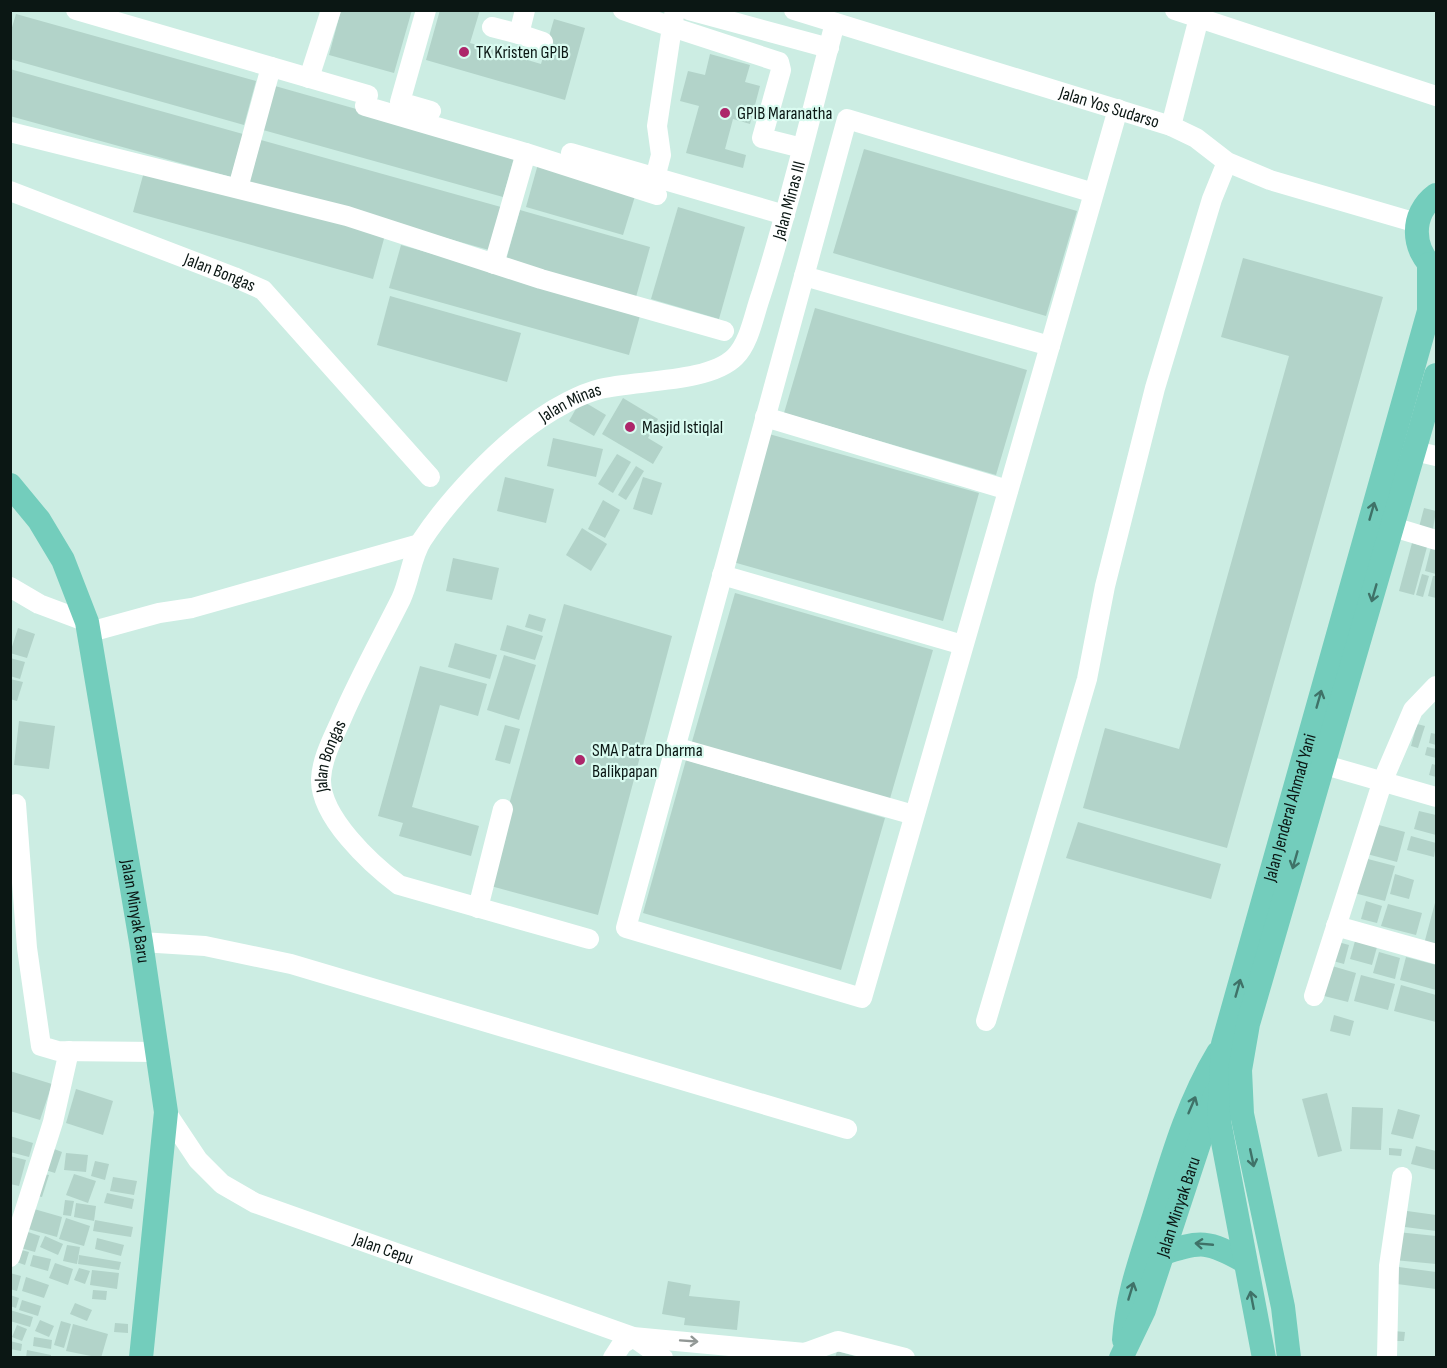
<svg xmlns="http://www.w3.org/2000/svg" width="1447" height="1368" viewBox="0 0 1447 1368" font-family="'Sofia Sans Condensed',sans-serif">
<rect width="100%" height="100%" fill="#ccede3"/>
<!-- building -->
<g fill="#b2d3c9">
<polygon points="341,10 412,10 394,73 329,55"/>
<polygon points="440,10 480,10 470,43 541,64 554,19 585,28 565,100 426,60"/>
<polygon points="16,14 256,81 244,125 10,59 10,34"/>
<polygon points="710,54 750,65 745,82 760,86 750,124 733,119 725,149 746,155 743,168 686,153 699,106 680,101 688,71 705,75"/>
<polygon points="10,69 243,134 231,177 10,116"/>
<polygon points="275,86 515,154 503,197 263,130"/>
<polygon points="261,140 501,207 489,250 249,183"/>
<polygon points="864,149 1077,211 1046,316 833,253"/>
<polygon points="538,164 636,193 623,235 526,207"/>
<polygon points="145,168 385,235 373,279 133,212"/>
<polygon points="678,207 745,227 719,319 651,299"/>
<polygon points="520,210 650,247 636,297 506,260"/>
<polygon points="401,245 641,312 629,355 389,288"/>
<polygon points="1243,258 1383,297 1227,848 1083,808 1105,728 1179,749 1289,356 1221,337"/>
<polygon points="390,296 521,333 507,382 377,345"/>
<polygon points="815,308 1027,370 996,475 784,413"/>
<polygon points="623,398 658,419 648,438 663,447 653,464 602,434"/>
<polygon points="581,400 606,415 594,436 569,421"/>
<polygon points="769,434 979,493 943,621 733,562"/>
<polygon points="553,438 603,449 596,477 547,466"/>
<polygon points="617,454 631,462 613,493 598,484"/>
<polygon points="636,466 644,471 626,500 618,495"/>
<polygon points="505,477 554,489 546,523 497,511"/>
<polygon points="643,477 662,483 652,515 633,509"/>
<polygon points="603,500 620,510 605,538 588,529"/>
<polygon points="1424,508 1436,511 1432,535 1418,531"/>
<polygon points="582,528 607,544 591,571 566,555"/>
<polygon points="1412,543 1427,547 1414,595 1399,591"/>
<polygon points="1432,543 1436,545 1436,574 1425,571"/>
<polygon points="453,558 499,568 492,600 446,591"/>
<polygon points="1422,574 1429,576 1423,597 1416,595"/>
<polygon points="1433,576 1436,576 1436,598 1428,596"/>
<polygon points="735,593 933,650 889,802 691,745"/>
<polygon points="564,604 672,636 598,915 487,885"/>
<polygon points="529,614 546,619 542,632 525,627"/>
<polygon points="507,625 543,636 535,660 500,650"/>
<polygon points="18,628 35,634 27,658 10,653"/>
<polygon points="455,643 497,655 490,679 448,667"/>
<polygon points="504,655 536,665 519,720 487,710"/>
<polygon points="10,658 25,662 20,679 10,676"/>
<polygon points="420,666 487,684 478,716 440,705 412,807 479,826 471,856 399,836 403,823 378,816"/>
<polygon points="10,679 23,682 17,701 10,699"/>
<polygon points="19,721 55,726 49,769 14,765"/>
<polygon points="1417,724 1425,726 1418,748 1411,746"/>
<polygon points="505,725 520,729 510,764 495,760"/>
<polygon points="1431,733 1436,734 1436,745 1429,743"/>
<polygon points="1427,747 1436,749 1436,758 1425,755"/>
<polygon points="686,760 885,818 841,970 643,913"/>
<polygon points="1432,764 1436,765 1436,777 1429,775"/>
<polygon points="1419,811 1436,815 1436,835 1414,829"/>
<polygon points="1078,822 1221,864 1211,899 1066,858"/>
<polygon points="1375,824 1405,832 1397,862 1367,854"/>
<polygon points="1411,836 1436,843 1434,857 1407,850"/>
<polygon points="1364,858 1395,866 1385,901 1354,893"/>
<polygon points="1395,874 1414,880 1409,899 1390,894"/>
<polygon points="1436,899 1436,947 1424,944"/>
<polygon points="1366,901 1382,906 1377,923 1361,919"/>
<polygon points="1388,904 1422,913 1416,935 1381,926"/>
<polygon points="1355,941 1377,947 1372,965 1350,959"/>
<polygon points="1338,942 1349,945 1344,964 1333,961"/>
<polygon points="1379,952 1400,958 1395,979 1373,973"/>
<polygon points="1406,957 1436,965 1436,990 1400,980"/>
<polygon points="1332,966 1356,973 1348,1002 1324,996"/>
<polygon points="1361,975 1395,984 1388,1010 1354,1001"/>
<polygon points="1401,985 1436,995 1436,1022 1394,1011"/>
<polygon points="1334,1015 1354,1021 1350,1036 1330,1031"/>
<polygon points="10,1071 52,1084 40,1120 10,1111"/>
<polygon points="76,1089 113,1101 103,1135 66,1123"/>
<polygon points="1327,1093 1342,1151 1318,1157 1302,1099"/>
<polygon points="1352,1107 1383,1108 1381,1150 1350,1149"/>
<polygon points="1398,1109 1420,1115 1413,1139 1391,1134"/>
<polygon points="10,1136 33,1143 29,1157 10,1152"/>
<polygon points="1416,1146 1436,1151 1436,1170 1411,1164"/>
<polygon points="49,1147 62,1152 55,1173 42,1169"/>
<polygon points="1389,1148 1402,1149 1401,1156 1389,1155"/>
<polygon points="66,1153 88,1155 86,1172 64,1170"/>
<polygon points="10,1156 26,1160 19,1186 10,1184"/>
<polygon points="95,1161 109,1164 105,1180 91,1176"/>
<polygon points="39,1173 49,1175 42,1197 32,1195"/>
<polygon points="74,1174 96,1181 88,1203 66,1195"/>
<polygon points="113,1177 137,1181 134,1195 110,1191"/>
<polygon points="107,1193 134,1199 132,1209 104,1203"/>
<polygon points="65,1200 74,1201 71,1216 63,1215"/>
<polygon points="76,1203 96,1206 94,1221 74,1217"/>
<polygon points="27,1207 62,1217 57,1237 21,1227"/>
<polygon points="1407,1211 1436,1215 1436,1231 1405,1227"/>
<polygon points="66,1218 90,1226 84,1246 59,1239"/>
<polygon points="95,1220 133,1227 131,1237 93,1231"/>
<polygon points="22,1230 40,1236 35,1252 17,1247"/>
<polygon points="1397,1232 1436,1236 1436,1264 1394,1260"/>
<polygon points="45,1236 63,1244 58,1255 40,1247"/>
<polygon points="97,1238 124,1245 121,1256 95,1249"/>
<polygon points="67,1245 80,1247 77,1264 63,1261"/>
<polygon points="14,1248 29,1252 25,1265 11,1260"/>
<polygon points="33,1255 51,1259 48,1271 30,1266"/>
<polygon points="79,1255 121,1262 119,1270 78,1264"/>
<polygon points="55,1263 73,1269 68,1285 49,1278"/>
<polygon points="1391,1266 1436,1272 1436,1289 1389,1283"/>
<polygon points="79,1268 90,1271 85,1284 74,1280"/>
<polygon points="92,1270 119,1273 117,1289 90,1285"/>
<polygon points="10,1273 21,1276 17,1291 10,1289"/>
<polygon points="26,1277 49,1285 44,1298 22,1291"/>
<polygon points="668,1281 691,1285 689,1296 740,1301 737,1330 684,1325 685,1318 662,1314"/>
<polygon points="93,1290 107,1291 106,1300 92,1299"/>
<polygon points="10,1295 19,1298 16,1308 10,1306"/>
<polygon points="22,1300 41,1306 38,1316 19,1310"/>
<polygon points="75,1303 92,1310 87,1321 70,1314"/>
<polygon points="10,1310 33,1317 30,1327 10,1321"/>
<polygon points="40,1320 54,1326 49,1337 35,1331"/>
<polygon points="61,1321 71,1324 64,1348 54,1345"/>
<polygon points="115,1323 128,1324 128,1333 114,1332"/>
<polygon points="73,1324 108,1334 101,1358 66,1351"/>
<polygon points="17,1325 27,1329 22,1341 12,1337"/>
<polygon points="1394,1331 1405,1332 1404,1341 1393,1341"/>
<polygon points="34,1337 52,1340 51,1349 33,1346"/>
<polygon points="10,1341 22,1344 21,1351 10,1349"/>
<polygon points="27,1350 51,1355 51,1358 26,1358"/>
<polygon points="837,1351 858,1357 858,1358 835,1358"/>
</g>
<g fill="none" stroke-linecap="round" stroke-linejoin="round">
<!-- minor -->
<g stroke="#fff" stroke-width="20">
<polyline points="76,10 368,95 365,106 526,153 657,195"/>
<polyline points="426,10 400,102 431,111"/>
<polyline points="525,10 519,34 543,42"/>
<polyline points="623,10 672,27 657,126 661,155 655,178"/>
<polyline points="675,10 672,27 779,62 781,70 762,138 802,148"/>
<polyline points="689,10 829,48"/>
<path id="s1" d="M 794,10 L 1171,126 L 1196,138 L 1227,162 L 1270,180 L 1417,223"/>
<polyline points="1175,10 1436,96"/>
<polyline points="492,27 519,34"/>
<polyline points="309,78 331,10"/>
<polyline points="1171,126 1201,10"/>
<polyline points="10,132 347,216 541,279 724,331"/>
<polyline points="571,153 785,215"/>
<polyline points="238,188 271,67"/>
<path id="s2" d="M 10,191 L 234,277 L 263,290 L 430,477"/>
<polyline points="1094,193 847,119 626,928 862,998 1094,193 1118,109"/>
<polyline points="494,264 526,153"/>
<polyline points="804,276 1050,346"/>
<polyline points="765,417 1008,490"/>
<polyline points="1415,451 1436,456"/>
<polyline points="1393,527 1436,540"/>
<polyline points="722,575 963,645"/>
<polyline points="10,587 39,604 87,622"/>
<polyline points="90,632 159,613 192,608 419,544"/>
<polyline points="675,747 914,815"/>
<polyline points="1311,761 1436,797"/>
<polyline points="16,804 27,948 41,1046 58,1051 157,1052"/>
<polyline points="478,908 503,809"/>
<polyline points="1336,926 1436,954"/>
<path id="s3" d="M 589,939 L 399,885 C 371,864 320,817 321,779 C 322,758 333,738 341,720 C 359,678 381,639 401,599 C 410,580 411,557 422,540 C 449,499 498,447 539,419 C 555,408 580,394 600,389 C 636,380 709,383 735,357 C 750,342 754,314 761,295 C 790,205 811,113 835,23"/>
<polyline points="141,942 205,946 291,964 847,1129"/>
<polyline points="1314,996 1383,780 1413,710 1436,686"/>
<polyline points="986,1021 1087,679 1105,586 1155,388 1212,199 1227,162"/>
<path id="s4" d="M 166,1112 L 198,1160 L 222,1184 L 255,1203 L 633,1337 L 805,1353 L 838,1341 L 905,1358"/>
<polyline points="10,1257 53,1122 69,1051"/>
<polyline points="636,1339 663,1358"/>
<polyline points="613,1358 622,1344 633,1337"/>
<polyline points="1387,1358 1389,1266 1402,1177"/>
</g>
<!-- major -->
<g stroke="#73cdbc" stroke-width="24">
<path d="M 1436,195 C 1410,214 1411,250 1436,270"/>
<path id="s5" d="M 10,485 L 39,520 L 63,560 L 87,622 L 141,942 L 166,1112 L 141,1358"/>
<path d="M 1162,1254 C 1200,1240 1209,1241 1244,1261"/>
<path d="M 1124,1340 C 1127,1297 1140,1261 1153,1220 C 1171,1162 1187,1104 1218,1053"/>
<path id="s6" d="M 1121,1358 L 1144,1310 L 1215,1095"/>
<path id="s7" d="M 1264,1358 L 1219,1121 L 1223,1044 L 1429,311 L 1429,264"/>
<polyline points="1289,1358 1283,1307 1242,1114 1240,1070 1248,1024 1436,375"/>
</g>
</g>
<!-- one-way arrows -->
<defs><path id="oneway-shaft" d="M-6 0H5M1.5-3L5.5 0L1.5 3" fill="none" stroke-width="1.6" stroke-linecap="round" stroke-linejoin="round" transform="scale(1.5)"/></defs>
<g stroke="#3f7268">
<use href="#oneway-shaft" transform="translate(1372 511) rotate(-74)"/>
<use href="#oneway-shaft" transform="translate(1374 593) rotate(106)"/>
<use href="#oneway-shaft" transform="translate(1319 699) rotate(-74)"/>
<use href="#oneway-shaft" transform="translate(1295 860) rotate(106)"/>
<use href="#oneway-shaft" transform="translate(1238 988) rotate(-74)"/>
<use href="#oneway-shaft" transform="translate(1192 1105) rotate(-67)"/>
<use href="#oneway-shaft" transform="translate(1252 1158) rotate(78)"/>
<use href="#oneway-shaft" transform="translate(1204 1244) rotate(-175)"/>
<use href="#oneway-shaft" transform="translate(1131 1291) rotate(-73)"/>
<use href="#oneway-shaft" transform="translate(1252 1300) rotate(-101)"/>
</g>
<use stroke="#919795" href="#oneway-shaft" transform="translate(689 1341) rotate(4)"/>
<!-- markers -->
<g fill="#ad266a" stroke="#d9fbf0" stroke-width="2">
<circle cx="464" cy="52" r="6"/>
<circle cx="725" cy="113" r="6"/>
<circle cx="630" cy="427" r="6"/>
<circle cx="580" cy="760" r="6"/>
</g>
<g text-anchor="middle" stroke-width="4.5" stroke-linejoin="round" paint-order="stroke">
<!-- poi labels -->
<g font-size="18" fill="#0b1714" stroke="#d9fbf0" text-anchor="start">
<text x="476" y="58">TK Kristen GPIB</text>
<text x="737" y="119">GPIB Maranatha</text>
<text x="642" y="433">Masjid Istiqlal</text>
<text x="592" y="756">SMA Patra Dharma<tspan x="592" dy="21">Balikpapan</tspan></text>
</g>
<!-- street labels -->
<g font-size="18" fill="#0b1714" stroke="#d9fbf0">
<text dy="6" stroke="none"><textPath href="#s1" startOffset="330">Jalan Yos Sudarso</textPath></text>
<text dy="6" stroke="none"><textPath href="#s3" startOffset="1138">Jalan Minas III</textPath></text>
<text dy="6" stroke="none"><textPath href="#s2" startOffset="225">Jalan Bongas</textPath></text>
<text dy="6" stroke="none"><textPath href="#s3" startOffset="798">Jalan Minas</textPath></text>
<text dy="6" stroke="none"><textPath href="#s3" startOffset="357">Jalan Bongas</textPath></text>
<text dy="6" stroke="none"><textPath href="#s7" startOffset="564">Jalan Jenderal Ahmad Yani</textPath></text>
<text dy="6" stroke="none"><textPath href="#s5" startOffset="452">Jalan Minyak Baru</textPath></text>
<text dy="6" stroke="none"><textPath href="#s6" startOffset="162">Jalan Minyak Baru</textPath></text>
<text dy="6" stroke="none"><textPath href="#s4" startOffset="266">Jalan Cepu</textPath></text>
</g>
</g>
<!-- border -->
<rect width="1447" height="1368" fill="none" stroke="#0b1714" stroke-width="24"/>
</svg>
